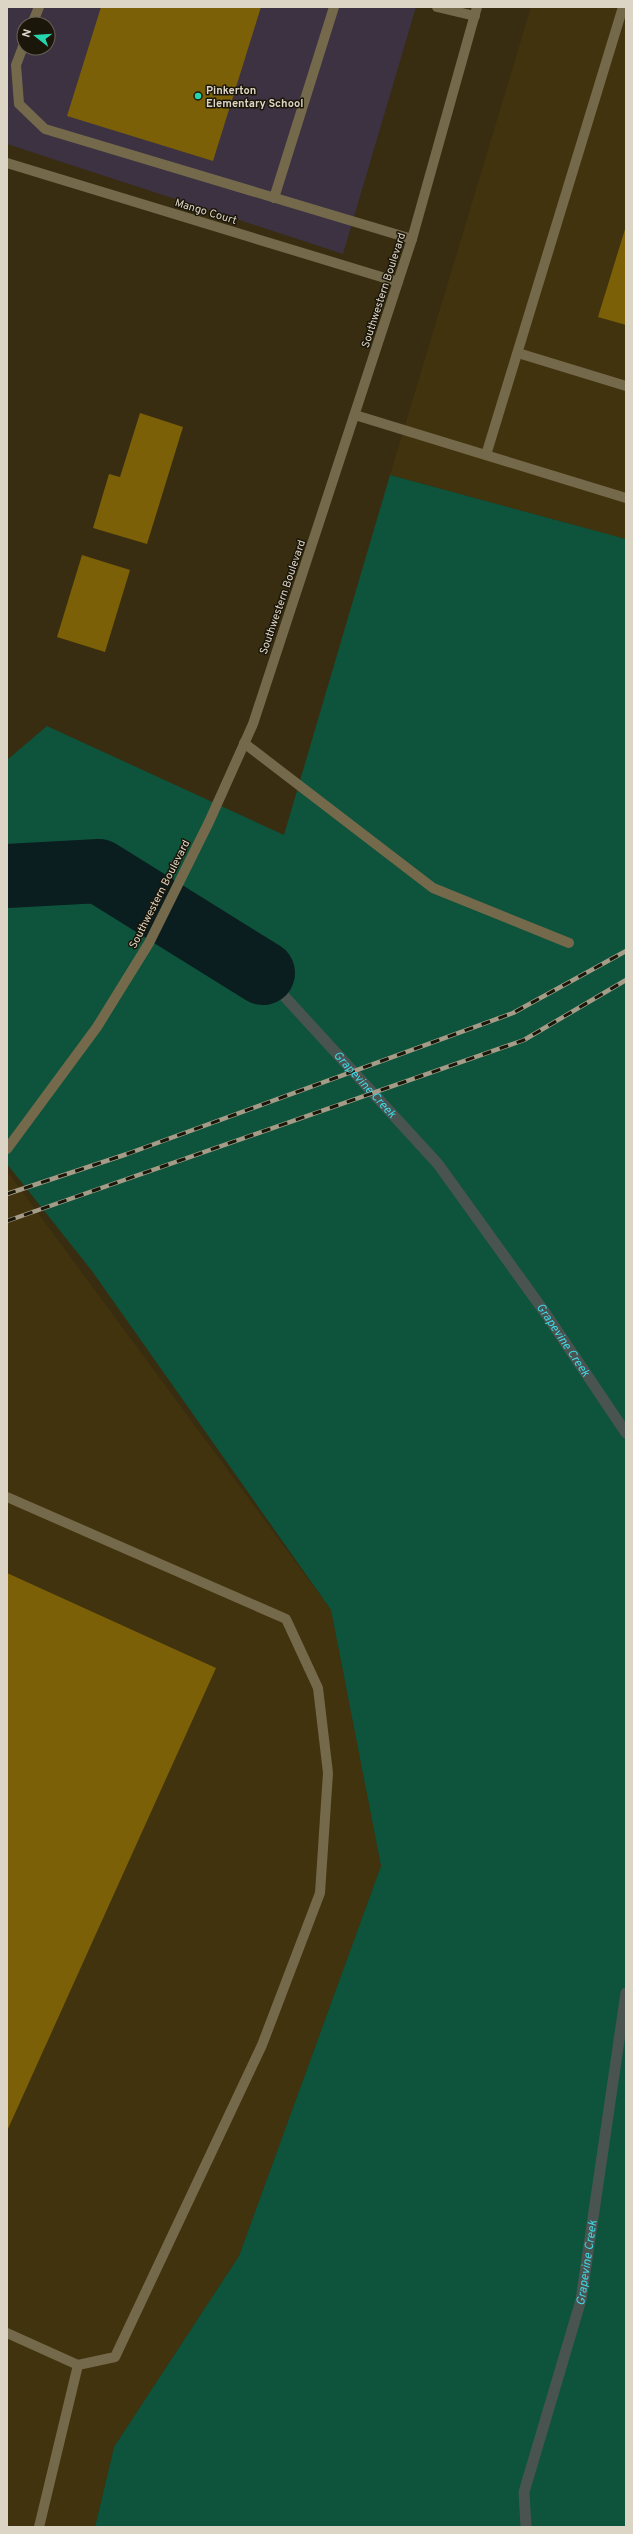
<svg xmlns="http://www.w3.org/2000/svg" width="633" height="2534" viewBox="0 0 633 2534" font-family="Overpass,sans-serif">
<rect width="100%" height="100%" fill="#382d10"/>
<!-- built -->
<g fill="#41330d">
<polygon points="531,7 626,7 626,539 390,475"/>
<polygon points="7,1171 331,1610 381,1866 239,2256 114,2447 95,2527 7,2527"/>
</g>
<!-- education -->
<path fill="#3c3241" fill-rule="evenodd" d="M 7,7 L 416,7 L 343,254 L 7,144 ZM 24,24 L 48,24 L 48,48 L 24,48 Z"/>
<!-- green -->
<polygon fill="#0e533b" points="390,475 626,539 626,2527 95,2527 114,2447 239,2256 381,1866 331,1610 92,1271 7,1164 7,760 47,726 284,835"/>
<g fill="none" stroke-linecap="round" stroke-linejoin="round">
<!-- stream -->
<g stroke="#495451" stroke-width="11">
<path id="s1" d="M 263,973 L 438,1164 L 546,1314 L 626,1433"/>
<path id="s2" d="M 526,2527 L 524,2492 L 581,2300 L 626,1993"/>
</g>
<!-- river -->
<polyline stroke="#0a1d1f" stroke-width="64" points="7,876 99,871 263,973"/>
</g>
<!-- building -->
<g fill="#7b6007">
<polygon points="101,7 261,7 213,161 67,116"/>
<polygon points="626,226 626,325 598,317"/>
<polygon points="140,413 183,427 147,544 93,528 109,474 120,477"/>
<polygon points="82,555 130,570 105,652 57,637"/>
<polygon points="7,1573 216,1668 7,2131"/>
</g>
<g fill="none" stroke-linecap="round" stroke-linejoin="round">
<!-- minor -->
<g stroke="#75694b" stroke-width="10">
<polyline points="437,7 475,16"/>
<polyline points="32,24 39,7"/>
<polyline points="24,44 16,65 19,104 45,129 412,239"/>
<polyline points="7,163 398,282"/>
<polyline points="274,198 334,7"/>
<polyline points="518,353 626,386"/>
<polyline points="355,415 626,498"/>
<polyline points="486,455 623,7"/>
<polyline points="244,743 433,888 569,943"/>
<polyline points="7,1149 97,1027 149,943 209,822 253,724 412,239 477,7"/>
<polyline points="7,1497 286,1619 318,1688 328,1773 320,1893 262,2045 115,2357 78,2365"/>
<polyline points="7,2333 78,2365 39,2527"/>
</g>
<defs>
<g id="rail">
<polyline points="7,1194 127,1154 513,1013 626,951"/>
<polyline points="7,1221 524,1040 626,980"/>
</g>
</defs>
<!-- rail casing -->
<use href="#rail" stroke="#a59c88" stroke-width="4.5"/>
<!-- rail -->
<use href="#rail" stroke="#1b160a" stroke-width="3" stroke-dasharray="9" stroke-linecap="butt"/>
</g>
<!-- markers -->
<circle fill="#25d5ae" stroke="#1b160a" stroke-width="1.5" cx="198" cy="96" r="4"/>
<g text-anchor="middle" stroke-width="3" stroke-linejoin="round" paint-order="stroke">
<!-- poi labels -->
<g font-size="11" font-weight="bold" fill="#dcd5c5" stroke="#1b160a" text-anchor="start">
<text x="206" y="94">Pinkerton<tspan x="206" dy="13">Elementary School</tspan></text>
</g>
<!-- street labels -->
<g font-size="11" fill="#dcd5c5" stroke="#1b160a">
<text transform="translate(206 211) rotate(17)" y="4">Mango Court</text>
<text transform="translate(383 290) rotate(-72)" y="4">Southwestern Boulevard</text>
<text transform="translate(282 597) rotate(-71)" y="4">Southwestern Boulevard</text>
<text transform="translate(159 894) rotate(-63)" y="4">Southwestern Boulevard</text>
</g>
<!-- water labels -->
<g font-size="12" font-style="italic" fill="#3fd7e5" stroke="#1b160a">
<text dy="4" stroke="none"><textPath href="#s1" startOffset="151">Grapevine Creek</textPath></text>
<text dy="4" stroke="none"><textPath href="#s1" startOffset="475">Grapevine Creek</textPath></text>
<text dy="4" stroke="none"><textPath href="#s2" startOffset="273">Grapevine Creek</textPath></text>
</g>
</g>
<!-- border -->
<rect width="633" height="2534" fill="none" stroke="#dcd5c5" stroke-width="16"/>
<!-- north arrow -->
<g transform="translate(36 36) rotate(287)"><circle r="19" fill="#1b160a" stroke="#686255"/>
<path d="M0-3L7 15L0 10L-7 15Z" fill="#25d5ae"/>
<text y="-6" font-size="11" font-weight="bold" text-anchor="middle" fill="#dcd5c5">N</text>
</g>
</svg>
